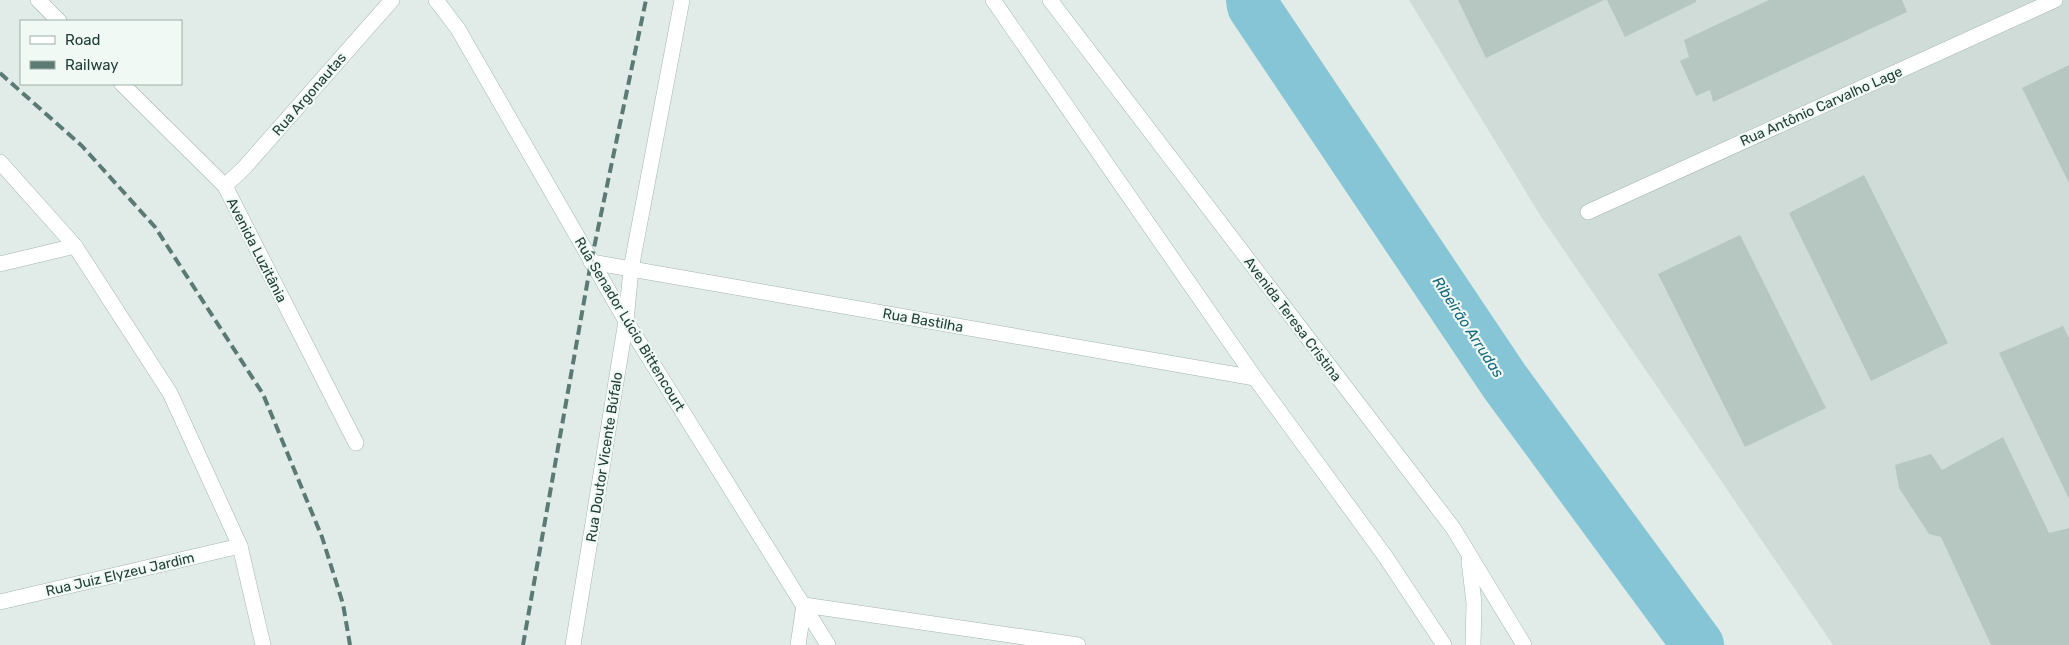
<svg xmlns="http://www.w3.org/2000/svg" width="2069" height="645" viewBox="0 0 2069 645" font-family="Rubik,sans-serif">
<rect width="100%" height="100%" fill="#e1ece8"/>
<!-- built -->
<polygon fill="#cfdcd7" points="1409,0 2069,0 2069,645 1833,645 1540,215"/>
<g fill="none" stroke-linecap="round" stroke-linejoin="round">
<!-- river -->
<polyline stroke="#85c5d5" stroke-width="52" points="1252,0 1253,6 1505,382 1698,645"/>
</g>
<!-- building -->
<g fill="#b6c7c1">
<polygon points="1458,0 1604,0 1486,58"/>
<polygon points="1607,0 1696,0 1696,2 1625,37"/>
<polygon points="1769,0 1902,0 1907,12 1713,102 1710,90 1696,96 1680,61 1689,57 1684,40"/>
<polygon points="2069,65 2069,183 2022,88"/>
<polygon points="1864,175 1948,343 1871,381 1789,213"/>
<polygon points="1740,235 1826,408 1745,447 1658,274"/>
<polygon points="2063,326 2069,338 2069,499 1999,353"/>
<polygon points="2003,437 2049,533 2069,528 2069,645 1991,645 1941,537 1929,534 1899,488 1895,465 1931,454 1942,470"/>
</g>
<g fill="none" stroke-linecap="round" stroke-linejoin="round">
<defs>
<g id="lane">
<polyline points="1588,212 2055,0"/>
<polyline points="573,645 626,321 631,269 682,0"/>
</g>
<g id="street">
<polyline points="38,0 59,21"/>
<polyline points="122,84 225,186 356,443"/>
<polyline points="0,162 75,246 170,393 240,546 263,645"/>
<polyline points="225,186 244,168 392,0"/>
<polyline points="591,262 1255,378"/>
<polyline points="0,264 75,246"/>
<polyline points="0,602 240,546"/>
<polyline points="798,645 804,605 1078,645"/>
</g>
<g id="secondary">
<polyline points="436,0 458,29 626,321 828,645"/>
<polyline points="993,0 1255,378 1385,556 1444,645"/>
<polyline points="1050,0 1453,528 1524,645"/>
<polyline points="1469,561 1474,603 1473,645"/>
</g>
</defs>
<!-- lane casing -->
<use href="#lane" stroke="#a3b4af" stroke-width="16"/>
<!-- street casing -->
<use href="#street" stroke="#a3b4af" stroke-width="16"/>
<!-- secondary casing -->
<use href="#secondary" stroke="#9eb9b0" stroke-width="16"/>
<!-- lane -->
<use href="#lane" stroke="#fff" stroke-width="15"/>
<!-- street -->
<use href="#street" stroke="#fff" stroke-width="15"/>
<!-- secondary -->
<use href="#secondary" stroke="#fff" stroke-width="15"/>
<!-- rail -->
<g stroke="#5a7a73" stroke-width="4" stroke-dasharray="10 5" stroke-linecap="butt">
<polyline points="0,73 82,146 155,227 263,394 322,537 343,604 350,645"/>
<polyline points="523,645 591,262 646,0"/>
</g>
</g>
<g text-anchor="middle" stroke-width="4.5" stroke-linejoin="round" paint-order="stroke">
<!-- street labels -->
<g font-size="14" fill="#203e37" stroke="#f1f9f5">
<text transform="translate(309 94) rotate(-49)" y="5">Rua Argonautas</text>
<text transform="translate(1821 106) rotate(-24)" y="5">Rua Antônio Carvalho Lage</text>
<text transform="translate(257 250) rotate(63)" y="5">Avenida Luzitânia</text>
<text transform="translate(1293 319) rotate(53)" y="5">Avenida Teresa Cristina</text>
<text transform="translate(923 320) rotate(10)" y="5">Rua Bastilha</text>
<text transform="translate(630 324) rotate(59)" y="5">Rua Senador Lúcio Bittencourt</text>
<text transform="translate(604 457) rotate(-81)" y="5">Rua Doutor Vicente Búfalo</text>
<text transform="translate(120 574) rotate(-13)" y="5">Rua Juiz Elyzeu Jardim</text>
</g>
<!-- water labels -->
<g font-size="15" font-style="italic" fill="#16687e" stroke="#f1f9f5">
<text transform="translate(1468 327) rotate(57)" y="5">Ribeirão Arrudas</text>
</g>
</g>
<!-- legend -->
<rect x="20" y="20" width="162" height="65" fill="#f1f9f5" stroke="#9daea9"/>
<rect x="30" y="36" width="25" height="8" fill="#ffffff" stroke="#9daea9"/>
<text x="65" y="45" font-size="15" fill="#203e37">Road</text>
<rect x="30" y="61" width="25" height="8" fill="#5a7a73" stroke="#9daea9"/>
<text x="65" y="70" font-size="15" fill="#203e37">Railway</text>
</svg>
